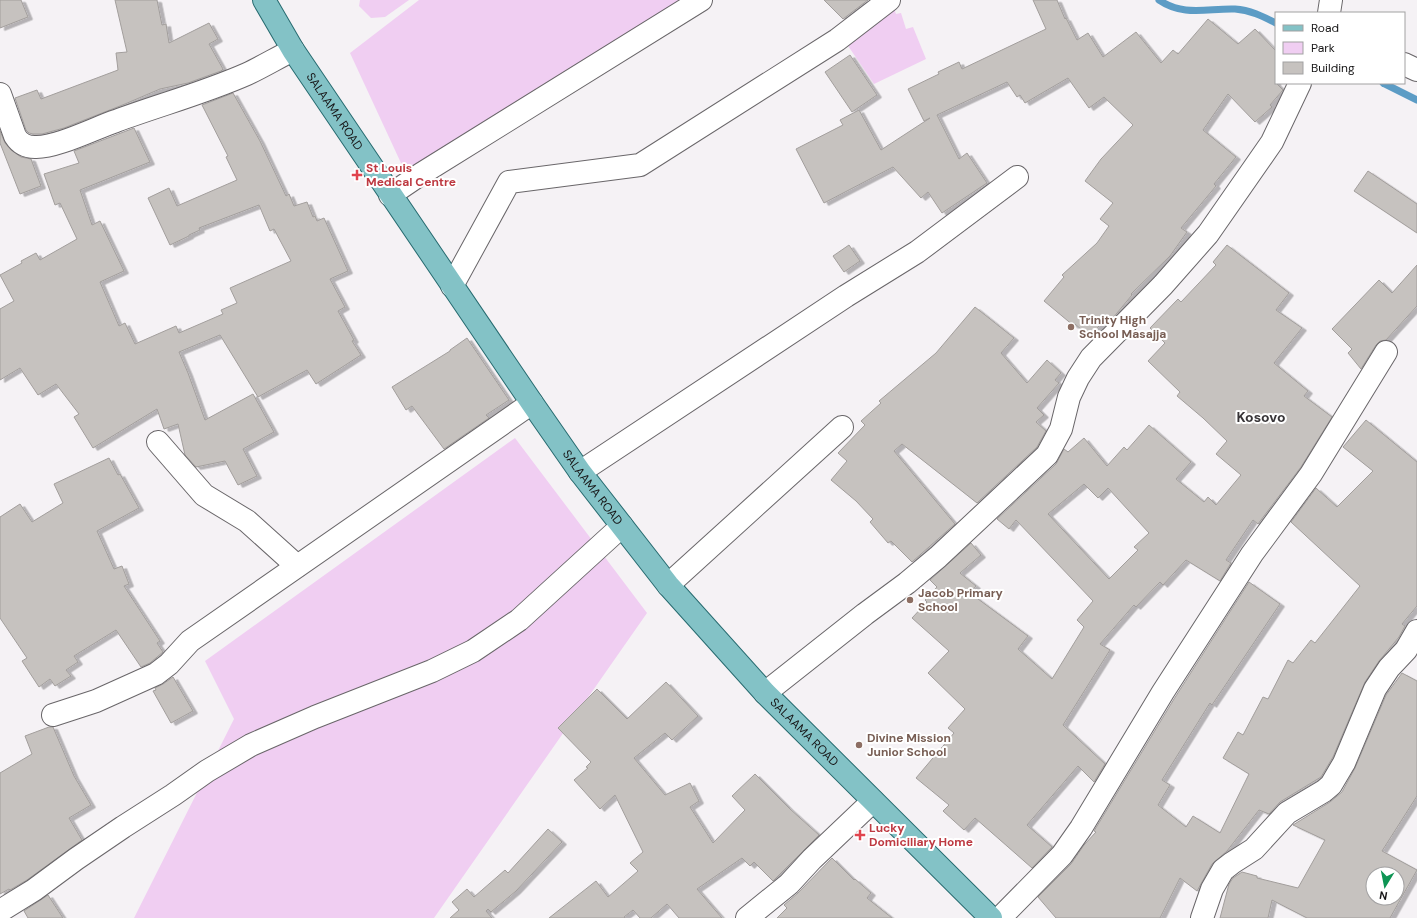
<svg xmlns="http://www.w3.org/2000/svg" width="1417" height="918" viewBox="0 0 1417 918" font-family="'DM Sans',sans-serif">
<defs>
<filter id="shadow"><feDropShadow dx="4.5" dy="2.5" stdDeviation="0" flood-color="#0004"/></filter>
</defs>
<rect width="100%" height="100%" fill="#f5f2f5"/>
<!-- green -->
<g fill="#f0cef2">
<polygon points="360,0 409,0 385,17 371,18 359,6"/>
<polygon points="419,0 686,0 407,176 350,53"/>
<polygon points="891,0 896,14 901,13 906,29 913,27 926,59 874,84 842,37"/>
<polygon points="515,438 647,613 434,918 134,918 234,719 205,661"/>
</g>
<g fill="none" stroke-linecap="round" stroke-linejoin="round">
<!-- stream -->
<g stroke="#5c9cc5" stroke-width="7">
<path d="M 1159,0 C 1184,17 1208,8 1235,9 C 1250,10 1262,16 1276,23"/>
<polyline points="1383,83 1417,100"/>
</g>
</g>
<!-- building -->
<g fill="#c6c2bf" stroke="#a29e9c" fill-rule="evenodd" filter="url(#shadow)">
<polygon points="0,0 21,0 28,17 0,28"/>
<polygon points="115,0 157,0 162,25 166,24 169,43 209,23 218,39 209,44 223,69 221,71 188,83 160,89 125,104 64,128 42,134 33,134 29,133 26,130 15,98 37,90 41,99 118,70 116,53 127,52"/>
<polygon points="824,0 868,0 843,19"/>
<polygon points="1033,0 1057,0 1065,19 1066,18 1077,40 1088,33 1103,57 1136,32 1161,63 1173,50 1178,54 1208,19 1238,44 1255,29 1276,51 1276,83 1283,90 1270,105 1272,107 1255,122 1228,94 1203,130 1236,157 1214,184 1216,186 1181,228 1187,232 1170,256 1131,294 1132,295 1112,319 1107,324 1103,321 1090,337 1075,324 1074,326 1044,301 1064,277 1062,275 1097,243 1109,226 1100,219 1113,203 1085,181 1101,159 1133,125 1104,97 1089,108 1068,78 1025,103 1020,95 1017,97 1007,82 937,115 959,159 967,153 987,183 942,213 928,192 921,198 893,167 824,203 796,149 843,125 840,120 859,110 881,150 930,118 924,121 908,89 939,74 938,72 959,62 962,69 1046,29"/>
<polygon points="850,55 877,95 852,112 825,72"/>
<polygon points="233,93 260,141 286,196 289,194 294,206 307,202 313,217 315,216 317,221 324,218 348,271 330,279 345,307 338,311 354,340 352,341 361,355 316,384 307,370 258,397 220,335 179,352 188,373 205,420 253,394 274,432 243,449 257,476 238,485 225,461 196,467 185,455 178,424 164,429 157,409 93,448 74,417 79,414 56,384 38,395 20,368 0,380 0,309 14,301 0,275 22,263 21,261 36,253 40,260 77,239 60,203 55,205 44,174 79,163 74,151 134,128 150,162 80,190 92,225 100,221 124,271 100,282 119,326 125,323 135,344 176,326 179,333 223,314 221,310 237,303 230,288 291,261 274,229 270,231 259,205 199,228 200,230 189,235 189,236 170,245 148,198 169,188 177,206 237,180 226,157 228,156 202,105"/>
<polygon points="0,131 5,143 11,150 21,157 31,159 41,186 20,194 0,143"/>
<polygon points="1368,171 1417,204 1417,233 1354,191"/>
<polygon points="849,245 860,261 844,272 833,256"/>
<path d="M 1227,245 L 1289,293 L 1276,310 L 1302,328 L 1274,363 L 1308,391 L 1304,396 L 1332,417 L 1301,467 L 1258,524 L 1253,520 L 1226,560 L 1231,563 L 1220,581 L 1186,560 L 1163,585 L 1160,582 L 1136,607 L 1134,605 L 1100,644 L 1110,650 L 1063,725 L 1105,764 L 1094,782 L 1078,766 L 1027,825 L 1052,847 L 1032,868 L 975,818 L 964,830 L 943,811 L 949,805 L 916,778 L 954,733 L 948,728 L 965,709 L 928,673 L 949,651 L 912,618 L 927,602 L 925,600 L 937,587 L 930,580 L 971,543 L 981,555 L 960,573 L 976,586 L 970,593 L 1028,636 L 1018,649 L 1052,679 L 1084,627 L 1077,620 L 1093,601 L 1016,520 L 1009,529 L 997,519 L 1056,464 L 1064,449 L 1068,452 L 1084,438 L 1107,466 L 1124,447 L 1127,450 L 1149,425 L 1191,462 L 1176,479 L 1204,502 L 1208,497 L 1216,505 L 1241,475 L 1216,454 L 1227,441 L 1203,418 L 1177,396 L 1180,392 L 1148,361 L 1165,343 L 1150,328 L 1178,299 L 1181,302 L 1216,265 L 1213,262 ZM 1084,484 L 1098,498 L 1108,488 L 1149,533 L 1134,547 L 1138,550 L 1109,579 L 1048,514 Z"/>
<polygon points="1417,265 1417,306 1386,340 1380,341 1376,345 1361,369 1348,353 1352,349 1332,329 1379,280 1392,293"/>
<polygon points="975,307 1014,338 1001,353 1027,383 1047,360 1061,373 1055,380 1059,383 1037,408 1044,415 1036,422 1046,431 1037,447 977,503 902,444 894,451 955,524 912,562 891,541 888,543 870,522 873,519 856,501 831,480 847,461 838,453 865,425 861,421 881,403 879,401 936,353"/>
<polygon points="467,338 509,400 486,415 489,418 444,449 412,406 406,410 392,387 450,351 450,350"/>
<polygon points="1366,420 1417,462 1417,606 1402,624 1405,626 1399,637 1379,661 1365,682 1333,757 1321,777 1280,802 1269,814 1259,810 1227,851 1212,864 1197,891 1180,878 1160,918 1056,918 1038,897 1071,864 1084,845 1096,832 1094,831 1174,699 1249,582 1280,604 1212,705 1210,703 1162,780 1170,785 1158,805 1186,827 1193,816 1220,833 1249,774 1223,758 1238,732 1243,735 1263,697 1268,699 1288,660 1293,663 1311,640 1315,643 1360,586 1291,522 1316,488 1337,507 1373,471 1343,447"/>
<polygon points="109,458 118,475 120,474 139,508 97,531 114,569 122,566 129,584 124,586 160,641 157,643 163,652 150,663 141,667 116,630 74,656 78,662 66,670 71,676 55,686 50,679 39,687 22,661 27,658 0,618 0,517 20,504 32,522 63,503 54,484"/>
<path d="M 1402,673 L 1417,681 L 1417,796 L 1382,851 L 1417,870 L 1390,918 L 1307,918 L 1272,900 L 1268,918 L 1220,918 L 1229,884 L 1233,878 L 1242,872 L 1257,876 L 1257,878 L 1298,888 L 1325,840 L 1293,825 L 1330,802 L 1342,792 L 1355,768 L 1386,695 ZM 1373,874 L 1397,874 L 1397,898 L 1373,898 Z"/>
<polygon points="173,677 193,711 171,723 153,691 156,690 155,688 163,684"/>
<polygon points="666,682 698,716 672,740 665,733 634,758 665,795 690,783 699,801 690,807 713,843 745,810 732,796 755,774 790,809 819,835 773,881 754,862 750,866 742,858 697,889 722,918 679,918 667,904 651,918 640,918 633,910 624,917 625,918 549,918 596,881 608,897 638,871 630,863 643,852 615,795 600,809 574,780 588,768 586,767 591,762 558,728 597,689 627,719"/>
<polygon points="49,727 53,727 74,776 91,805 69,818 82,840 27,880 10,890 9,889 0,894 0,773 32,754 25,736"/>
<polygon points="548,829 562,842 516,891 491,912 488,909 486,911 492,918 450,918 459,910 452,902 467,889 474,897 505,870 508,873"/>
<polygon points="832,858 854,880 855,879 871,893 867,898 892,918 777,918 787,908 784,905 798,893"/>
<polygon points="48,895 63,918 28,918 24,911"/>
</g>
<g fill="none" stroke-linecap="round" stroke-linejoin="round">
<defs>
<g id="minor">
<polyline points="1329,13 1331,0"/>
<polyline points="1404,64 1417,70"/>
<path d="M 0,94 L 15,136 C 20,144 26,147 35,147 C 56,148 95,128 116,121 C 159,105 204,93 247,74 C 262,67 277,58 293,50"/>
<polyline points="390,195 421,174 701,0"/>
<polyline points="452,286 509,182 640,165 837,40 889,0"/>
<polyline points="158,442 204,495 247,521 297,566"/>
<polyline points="580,472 846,296 917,252 1017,177"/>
<polyline points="668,585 842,427"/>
<polyline points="765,693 865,614 907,583 938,557 1047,455 1061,429 1069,397 1078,378 1091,358 1163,285 1208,234 1272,142 1300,83"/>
<polyline points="53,715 96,701 156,674 169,664 190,641 532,403"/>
<polyline points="0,911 34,890 76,859 123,827 173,795 207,771 251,745 315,717 432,671 473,651 519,620 622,526"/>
<polyline points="747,918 789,884 812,859 873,801"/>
<polyline points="1000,918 1062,855 1081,828 1163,692 1252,554 1311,474 1386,352"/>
<polyline points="1202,918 1212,889 1223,870 1232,863 1254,849 1287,813 1324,791 1331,785 1344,763 1375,689 1389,668 1406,650 1417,631"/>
</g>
<g id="major">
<path id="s1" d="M 264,0 L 293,50 L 532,403 L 580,472 L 668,585 L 765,693 L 991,918"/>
</g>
</defs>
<!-- minor casing -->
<use href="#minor" stroke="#696669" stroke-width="24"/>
<!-- major casing -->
<use href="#major" stroke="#276b70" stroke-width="24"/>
<!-- minor -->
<use href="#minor" stroke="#fff" stroke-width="22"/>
<!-- major -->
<use href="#major" stroke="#83c2c6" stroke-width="22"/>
</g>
<!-- markers -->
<g fill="#e0444e" stroke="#fff" stroke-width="1.5">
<path d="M355 169h4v4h4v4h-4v4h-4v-4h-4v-4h4z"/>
<path d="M858 829h4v4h4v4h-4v4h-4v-4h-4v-4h4z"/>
</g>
<g fill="#8d6e63" stroke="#fff" stroke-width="1.5">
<circle cx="1071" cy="327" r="4"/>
<circle cx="910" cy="600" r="4"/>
<circle cx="859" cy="745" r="4"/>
</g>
<g text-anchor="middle" stroke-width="4" stroke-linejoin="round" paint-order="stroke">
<!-- street labels -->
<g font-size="12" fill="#161516" stroke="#fff">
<text dy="4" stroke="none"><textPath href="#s1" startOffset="132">SALAAMA ROAD</textPath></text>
<text dy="4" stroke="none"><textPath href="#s1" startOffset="588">SALAAMA ROAD</textPath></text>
<text dy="4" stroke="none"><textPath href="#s1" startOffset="912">SALAAMA ROAD</textPath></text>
</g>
<!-- health labels -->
<g font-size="12" font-weight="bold" fill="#be3a42" stroke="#fff" text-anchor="start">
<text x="366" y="172">St Louis<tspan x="366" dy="14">Medical Centre</tspan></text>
<text x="869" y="832">Lucky<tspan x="869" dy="14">Domiciliary Home</tspan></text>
</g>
<!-- education labels -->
<g font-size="12" font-weight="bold" fill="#785e54" stroke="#fff" text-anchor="start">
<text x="1079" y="324">Trinity High<tspan x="1079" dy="14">School Masajja</tspan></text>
<text x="918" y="597">Jacob Primary<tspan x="918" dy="14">School</tspan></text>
<text x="867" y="742">Divine Mission<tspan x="867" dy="14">Junior School</tspan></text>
</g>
<!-- quarter labels -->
<g font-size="14" font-weight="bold" fill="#383538" stroke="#fff">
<text x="1261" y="422">Kosovo</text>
</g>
</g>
<!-- legend -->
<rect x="1275" y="12" width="130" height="72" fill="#ffffff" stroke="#a2a1a2"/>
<rect x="1283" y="25" width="20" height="6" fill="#83c2c6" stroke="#a2a1a2"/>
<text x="1311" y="32" font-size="12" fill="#161516">Road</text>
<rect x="1283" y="42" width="20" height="12" fill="#f0cef2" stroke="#a2a1a2"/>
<text x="1311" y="52" font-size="12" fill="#161516">Park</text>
<rect x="1283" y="62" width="20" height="12" fill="#c6c2bf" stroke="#a2a1a2"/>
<text x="1311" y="72" font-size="12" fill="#161516">Building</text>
<!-- north arrow -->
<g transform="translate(1385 886) rotate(190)"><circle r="19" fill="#ffffff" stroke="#a2a1a2"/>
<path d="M0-3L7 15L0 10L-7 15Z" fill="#0d9554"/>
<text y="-6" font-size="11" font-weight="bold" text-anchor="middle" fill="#161516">N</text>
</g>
</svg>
